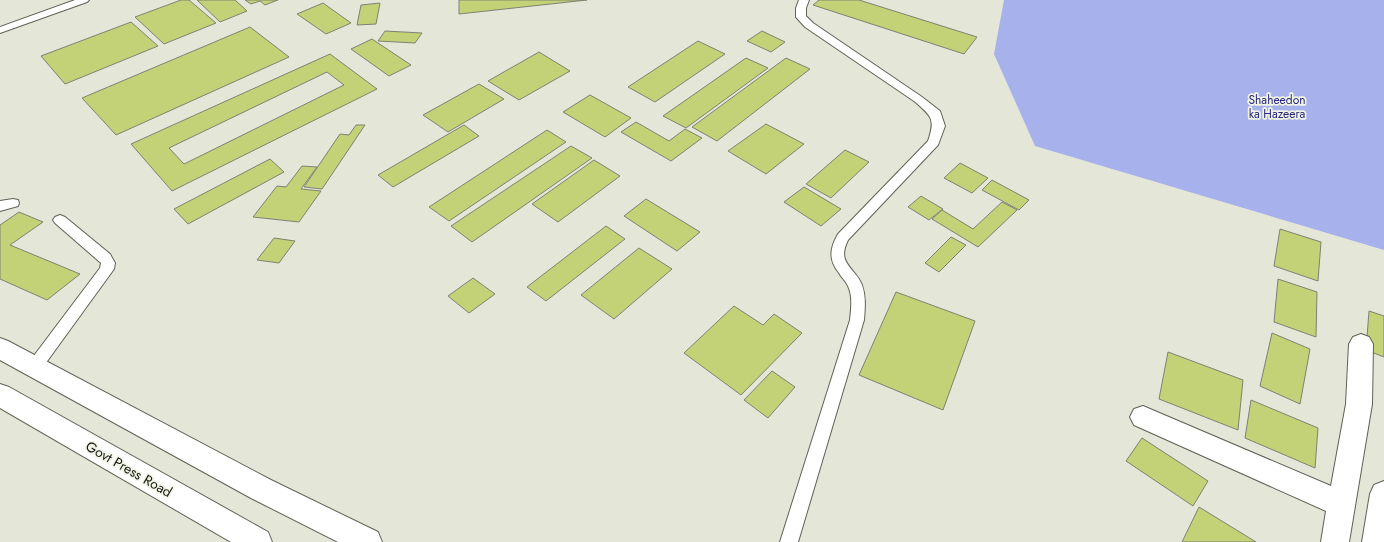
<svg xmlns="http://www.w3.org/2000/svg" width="1384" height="542" viewBox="0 0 1384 542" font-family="Jost,sans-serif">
<rect width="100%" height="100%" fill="#e4e7d8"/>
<!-- green -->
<polygon fill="#a7b1eb" points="1004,0 1384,0 1384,250 1035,146 994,54"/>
<!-- building -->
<g fill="#c3d276" stroke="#7f8174" fill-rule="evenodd">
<polygon points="181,0 189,0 216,23 164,44 135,17"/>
<polygon points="197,0 235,0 247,11 220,22"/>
<polygon points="245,0 278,0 265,5 260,1 251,4"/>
<polygon points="459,0 587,0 459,14"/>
<polygon points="819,0 859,0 977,37 964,54 813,5"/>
<polygon points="323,3 351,23 326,34 297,14"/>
<polygon points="380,3 376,24 357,25 361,5"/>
<polygon points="131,22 158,46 65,84 41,56"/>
<polygon points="250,27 289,57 116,135 82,98"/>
<polygon points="385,31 422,33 415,43 378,41"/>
<polygon points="762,31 785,42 771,52 747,41"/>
<polygon points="372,39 411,65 389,76 351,49"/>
<polygon points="698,41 725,54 655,102 628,87"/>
<polygon points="539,52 570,71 519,100 488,81"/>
<path d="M 330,54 L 377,89 L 172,191 L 131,144 ZM 327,72 L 344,85 L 184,164 L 169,148 Z"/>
<polygon points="746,58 768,68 686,128 663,116"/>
<polygon points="786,58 810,69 717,141 692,127"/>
<polygon points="479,84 504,99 448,132 423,115"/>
<polygon points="590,95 631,118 605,137 563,112"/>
<polygon points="636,122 669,141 685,129 702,138 671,161 621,132"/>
<polygon points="766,124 804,144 766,174 728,151"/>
<polygon points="356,125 365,125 322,189 304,187 340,134 349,135"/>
<polygon points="464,125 479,136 393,187 378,175"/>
<polygon points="547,130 566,142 449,221 429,207"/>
<polygon points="571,146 592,158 472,242 451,226"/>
<polygon points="845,150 869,162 831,198 806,184"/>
<polygon points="270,159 284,172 188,224 174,209"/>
<polygon points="594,160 620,176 558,222 532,204"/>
<polygon points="960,163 988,178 972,193 944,178"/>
<polygon points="302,166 317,167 301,189 321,191 299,222 253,217 277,186 286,187"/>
<polygon points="992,180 1029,200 1019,210 982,190"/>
<polygon points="804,187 841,209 821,226 784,202"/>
<polygon points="921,196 943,209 929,220 908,207"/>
<polygon points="646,199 700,232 677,251 624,216"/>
<polygon points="1002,202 1017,210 978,247 932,219 942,210 973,229"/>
<polygon points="19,212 43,222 10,245 80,274 47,300 0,279 0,225"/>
<polygon points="606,226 625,239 546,301 527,287"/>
<polygon points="1280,229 1321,242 1318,281 1274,266"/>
<polygon points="951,237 966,245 939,272 925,263"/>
<polygon points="274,238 295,241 279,263 257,260"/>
<polygon points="639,248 672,269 614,319 581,295"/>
<polygon points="473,278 495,294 469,313 448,296"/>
<polygon points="1278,279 1317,292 1316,337 1274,322"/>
<polygon points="896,292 975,321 943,410 859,375"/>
<polygon points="734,306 763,325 774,314 802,333 741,395 684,353"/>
<polygon points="1369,311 1384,316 1384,357 1366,350"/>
<polygon points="1272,333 1310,349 1300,404 1260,386"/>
<polygon points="1168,352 1243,380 1238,430 1159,399"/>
<polygon points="772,371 795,387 768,418 744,400"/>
<polygon points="1251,400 1318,428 1315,468 1245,438"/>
<polygon points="1142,438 1208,481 1193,506 1126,461"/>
<polygon points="1199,507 1256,542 1182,542"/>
</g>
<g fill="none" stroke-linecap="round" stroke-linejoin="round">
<defs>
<g id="lane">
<polygon points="75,0 89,0 87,2 0,33 0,27"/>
<path d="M 799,0 L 809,0 L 806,8 L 806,16 L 813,23 L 922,97 L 940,111 L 945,126 L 938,145 L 848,240 C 836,264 855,267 862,285 C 866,296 865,308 864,320 L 798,542 L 780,542 L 850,320 C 851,310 853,296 848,286 C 846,281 841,277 839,273 C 828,259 830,248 838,234 L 928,141 C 936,118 931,116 914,101 L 805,27 L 796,17 L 796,8 Z"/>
<polygon points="13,199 18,200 19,203 18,206 0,211 0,201"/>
<polygon points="60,215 65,217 110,254 115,263 114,269 40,371 35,372 30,371 27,366 30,361 100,268 101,263 55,223 53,220 55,217"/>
</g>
<g id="street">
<polygon points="1361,334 1369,337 1373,344 1372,404 1349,542 1321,542 1326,511 1134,425 1130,417 1134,409 1143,406 1331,486 1346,404 1349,344 1353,337"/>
<polygon points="1384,481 1384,542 1362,542 1370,494 1374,485"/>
</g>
<g id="primary">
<polygon points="0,338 8,341 271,480 378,532 382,542 338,542 251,498 0,360"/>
<polygon points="0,384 9,387 268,532 272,542 231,542 0,408"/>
</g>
</defs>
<!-- lane casing -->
<use href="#lane" stroke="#5f6154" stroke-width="2"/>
<!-- street casing -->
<use href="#street" stroke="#5f6154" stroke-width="2"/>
<!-- primary casing -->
<use href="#primary" stroke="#5f6154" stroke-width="2"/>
<!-- lane -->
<use href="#lane" fill="#fff" fill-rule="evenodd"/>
<!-- street -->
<use href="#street" fill="#fff" fill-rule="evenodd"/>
<!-- primary -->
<use href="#primary" fill="#fff" fill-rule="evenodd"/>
</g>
<g text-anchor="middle" stroke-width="3.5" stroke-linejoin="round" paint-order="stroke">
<!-- park labels -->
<g font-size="12" fill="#292480" stroke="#f1f5e5">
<text x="1277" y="104">Shaheedon<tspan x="1277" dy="14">ka Hazeera</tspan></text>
</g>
<!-- near-street labels -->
<g font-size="14" fill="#181914" stroke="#f1f5e5">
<text transform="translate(129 469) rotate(30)" y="5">Govt Press Road</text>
</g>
</g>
</svg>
